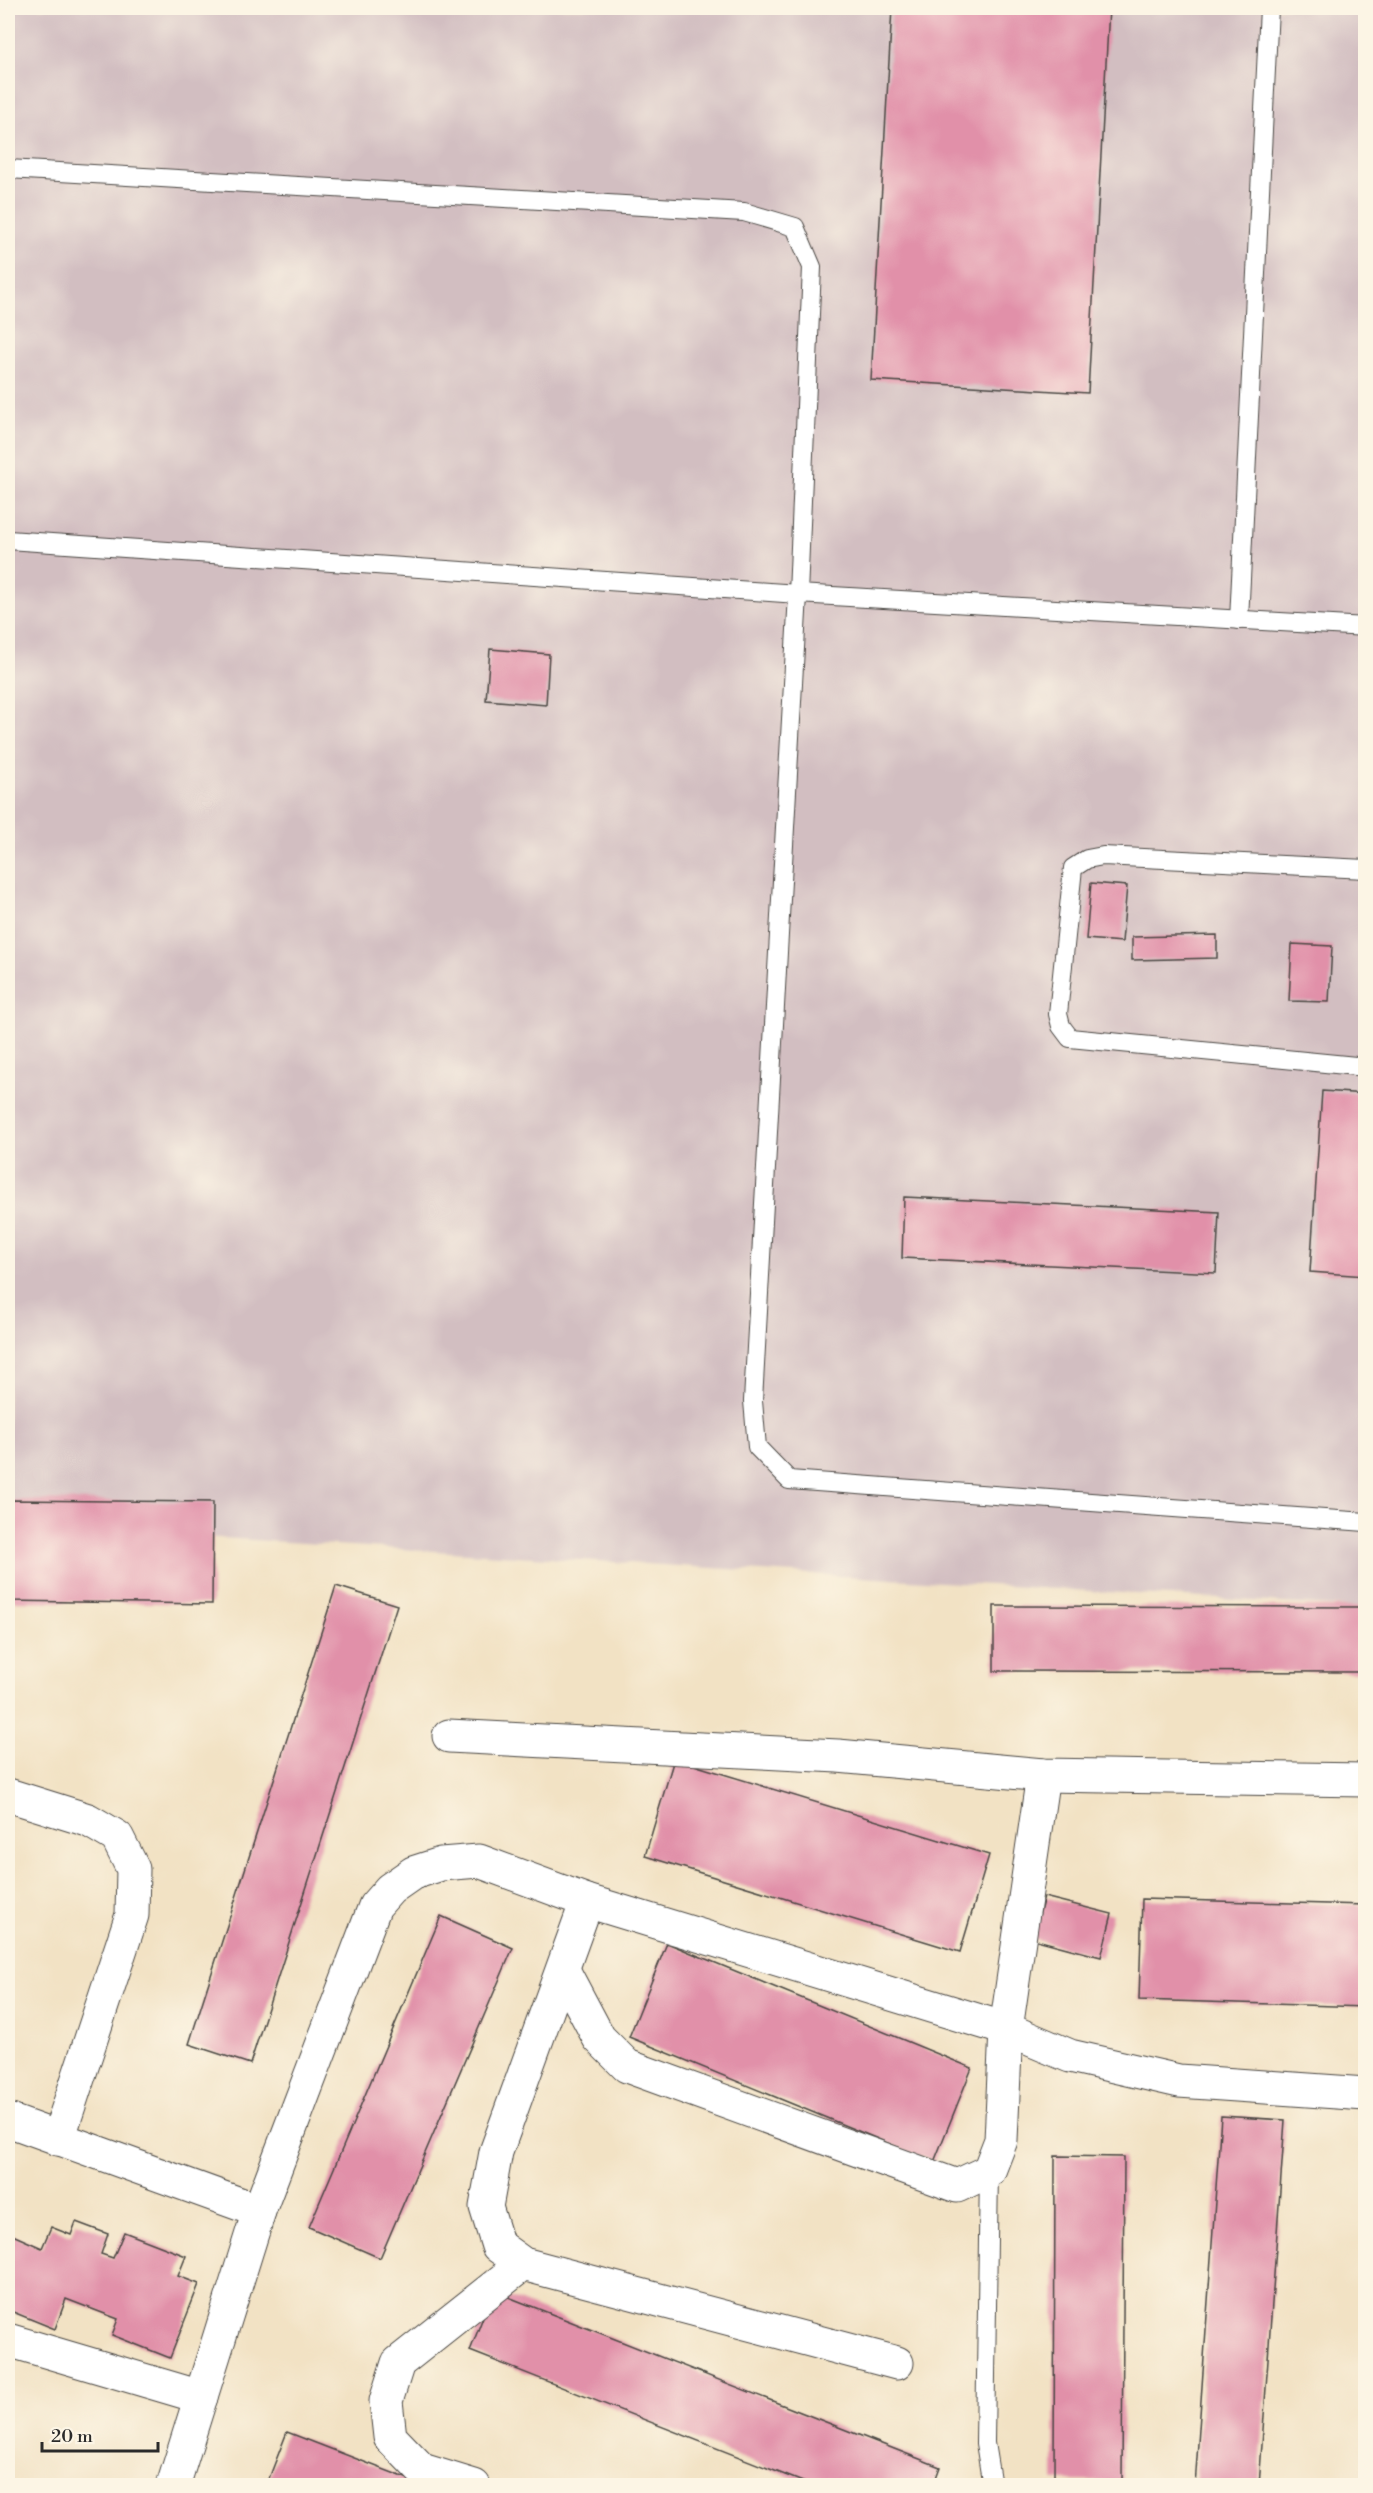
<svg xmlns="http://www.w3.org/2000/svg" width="1373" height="2493" viewBox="0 0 1373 2493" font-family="'Libre Bodoni',serif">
<rect width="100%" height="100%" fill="#fcf5e5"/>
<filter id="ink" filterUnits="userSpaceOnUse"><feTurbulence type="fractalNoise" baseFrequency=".0167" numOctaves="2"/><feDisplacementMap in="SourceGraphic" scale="12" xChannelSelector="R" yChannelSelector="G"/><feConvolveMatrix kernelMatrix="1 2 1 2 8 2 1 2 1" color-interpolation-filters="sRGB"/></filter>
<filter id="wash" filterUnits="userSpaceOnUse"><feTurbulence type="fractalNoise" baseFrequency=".008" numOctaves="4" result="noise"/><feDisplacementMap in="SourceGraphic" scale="24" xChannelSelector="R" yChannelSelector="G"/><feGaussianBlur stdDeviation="1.35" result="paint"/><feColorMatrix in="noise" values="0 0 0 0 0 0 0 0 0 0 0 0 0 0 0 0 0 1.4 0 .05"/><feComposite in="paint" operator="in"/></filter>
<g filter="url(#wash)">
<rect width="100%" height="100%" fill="#f2e2c4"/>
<!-- industrial -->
<polygon fill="#d2bec1" points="8,8 1365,8 1365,1608 8,1525"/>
<g id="blocks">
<!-- building -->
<g fill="#e190a9">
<polygon points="892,8 1109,8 1088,393 871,380"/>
<polygon points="490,649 549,654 546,705 486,700"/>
<polygon points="1091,883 1127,886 1122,942 1086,939"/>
<polygon points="1217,935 1217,958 1132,960 1132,937"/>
<polygon points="1292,944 1332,946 1329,1002 1289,1001"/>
<polygon points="1322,1091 1366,1094 1366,1276 1310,1272"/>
<polygon points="904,1197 1219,1212 1216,1273 902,1258"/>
<polygon points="8,1500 213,1502 212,1604 8,1601"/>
<polygon points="336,1586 397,1605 250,2064 189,2044"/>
<polygon points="994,1606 1366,1607 1366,1672 994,1671"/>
<polygon points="674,1759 989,1855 960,1952 645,1856"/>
<polygon points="1044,1897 1112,1914 1101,1957 1033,1939"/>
<polygon points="1142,1899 1366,1905 1366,2007 1139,2000"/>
<polygon points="441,1916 513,1948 380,2258 309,2227"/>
<polygon points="667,1943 972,2068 934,2162 629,2037"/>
<polygon points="1221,2116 1285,2120 1259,2486 1195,2486"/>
<polygon points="1055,2156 1124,2157 1122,2482 1054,2481"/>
<polygon points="76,2222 108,2234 101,2254 113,2258 124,2232 186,2256 178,2276 199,2284 170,2358 112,2335 118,2319 66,2299 55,2329 8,2310 8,2233 42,2248 51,2227 71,2235"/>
<polygon points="493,2291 940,2467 933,2486 813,2486 470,2351"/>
<polygon points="287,2432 424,2485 424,2486 266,2486"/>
</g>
</g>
</g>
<g filter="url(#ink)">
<use href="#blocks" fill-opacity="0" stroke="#494642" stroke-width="1.5"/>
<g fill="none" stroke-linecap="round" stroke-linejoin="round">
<defs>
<g id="service">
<polyline points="8,169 744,212 795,227 812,267 798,594 753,1401 757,1447 789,1480 1366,1522"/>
<polyline points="8,540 798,594 1366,627"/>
<polyline points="1239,620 1269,8"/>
<polyline points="1366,869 1103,856 1087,859 1073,868 1058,1014 1061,1026 1070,1038 1366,1067"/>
<polyline points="989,2171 985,2443 992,2486"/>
</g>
<g id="minor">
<polyline points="449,1736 838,1756 1043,1775 1366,1780"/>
<polyline points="8,1795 88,1820 117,1837 133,1869 132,1915 58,2139"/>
<polyline points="587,1901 496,2152 486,2207 498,2246 523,2264 897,2363"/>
<polyline points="563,1970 599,2038 627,2066 957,2186 989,2171 1001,2140 1006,2029 1043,1775"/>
<polyline points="8,2120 259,2211"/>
<polyline points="8,2340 201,2397"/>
<polyline points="173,2486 259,2211 375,1906 390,1889 413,1873 441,1864 479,1861 587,1901 1006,2029 1070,2056 1179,2081 1366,2094"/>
<polyline points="474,2486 422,2470 390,2437 386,2401 398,2363 523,2264"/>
</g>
</defs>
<!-- service casing -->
<use href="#service" stroke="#494642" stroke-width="20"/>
<!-- minor casing -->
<use href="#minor" stroke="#494642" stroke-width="35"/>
<!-- service -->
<use href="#service" stroke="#fff" stroke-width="18"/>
<!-- minor -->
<use href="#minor" stroke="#fff" stroke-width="33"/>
</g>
</g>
<!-- margin -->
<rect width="1373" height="2493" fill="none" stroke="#fcf5e5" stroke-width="30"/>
<!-- scale -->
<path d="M42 2442v9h116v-9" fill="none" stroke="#2b2b2b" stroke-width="3"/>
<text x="51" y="2442" font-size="18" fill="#2b2b2b" stroke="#fcf5e5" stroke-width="4.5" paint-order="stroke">20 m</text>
</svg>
